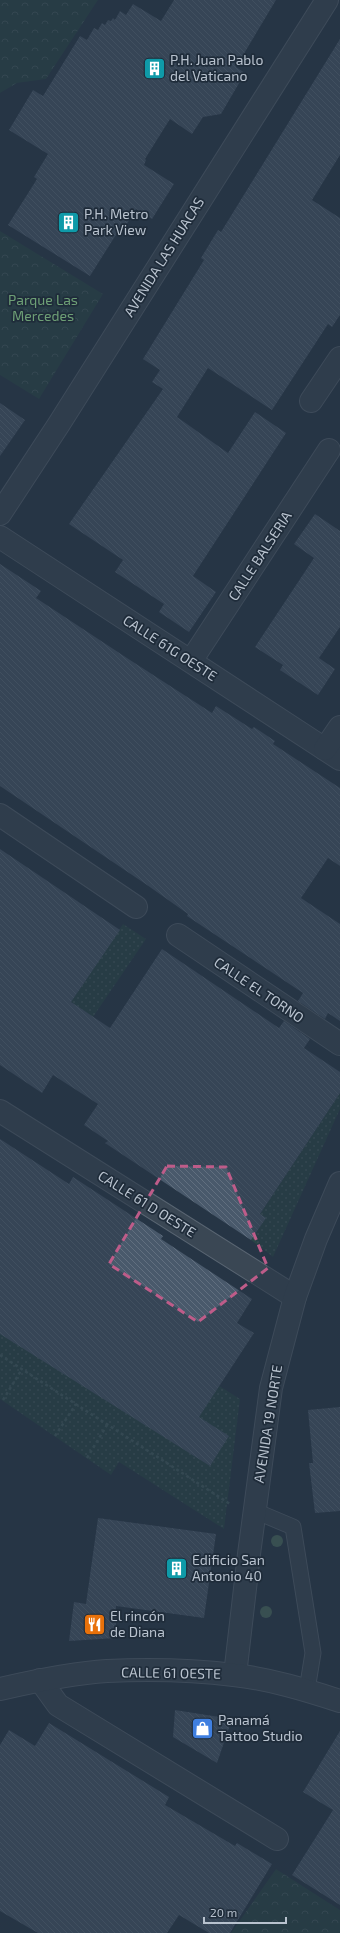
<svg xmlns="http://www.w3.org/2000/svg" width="340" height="1933" viewBox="0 0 340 1933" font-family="'Exo 2',sans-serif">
<defs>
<pattern id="grass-dots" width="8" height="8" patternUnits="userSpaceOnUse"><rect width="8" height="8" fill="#284546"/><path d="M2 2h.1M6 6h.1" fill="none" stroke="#455e60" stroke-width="1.8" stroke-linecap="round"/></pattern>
<pattern id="forest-crowns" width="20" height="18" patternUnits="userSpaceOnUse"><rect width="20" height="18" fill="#284546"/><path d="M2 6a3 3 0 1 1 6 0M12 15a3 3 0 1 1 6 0" fill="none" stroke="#455e60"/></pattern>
<pattern id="building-back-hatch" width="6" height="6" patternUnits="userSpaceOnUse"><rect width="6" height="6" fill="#49596b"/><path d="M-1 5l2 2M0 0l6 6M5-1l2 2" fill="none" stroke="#616f7f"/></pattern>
</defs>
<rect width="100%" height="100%" fill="#263545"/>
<!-- grass -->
<g fill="url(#grass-dots)">
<polygon points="123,924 146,939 93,1017 71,1002"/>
<polygon points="340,1093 340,1109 273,1257 251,1240 265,1218 260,1214"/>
<polygon points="0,1247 240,1399 224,1529 119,1462 111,1475 0,1399"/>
</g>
<!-- forest -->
<g fill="url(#forest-crowns)">
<polygon points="0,0 98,0 46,79 17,83 0,93"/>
<polygon points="0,231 103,294 39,399 0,375"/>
<polygon points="276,1869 340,1910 340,1933 231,1933"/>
</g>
<!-- building -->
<g fill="url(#building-back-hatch)">
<polygon points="174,0 276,0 236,67 245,73 221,114 203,117 192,134 170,119 145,159 146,160 144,165 174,184 152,219 136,209 122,232 119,230 90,276 8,225 37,179 34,177 48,154 9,130 33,90 43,96 80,36 87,40 94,28 98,30 102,23 105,25 108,20 111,21 113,18 115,20 120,11 126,15 133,4 161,21"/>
<polygon points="340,39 340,155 312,200 340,218 340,315 332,327 328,324 272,410 208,368 177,417 228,453 255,412 286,433 193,576 216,592 189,632 159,612 164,604 115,572 123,560 69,524 163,389 152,382 160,370 143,359 204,260 201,258 218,230 221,232"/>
<polygon points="0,403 25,420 0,456"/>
<polygon points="315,514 340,531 340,627 319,658 335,669 318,695 280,670 283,665 255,647 314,558 294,544"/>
<polygon points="0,564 41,591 36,598 130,660 212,713 216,706 252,729 254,727 275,741 273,744 340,788 340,866 328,858 301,898 340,924 340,1021 328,1013 325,1019 298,1001 303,993 187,916 188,914 147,885 0,786"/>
<polygon points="0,849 120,930 71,1002 110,1028 162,949 279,1028 284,1021 310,1039 304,1048 340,1072 340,1093 260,1214 266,1218 251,1240 105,1143 108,1141 84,1125 98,1104 53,1075 42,1093 0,1065"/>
<polygon points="0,1139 69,1184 73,1177 163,1236 161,1239 252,1299 237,1323 254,1333 199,1417 229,1436 210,1466 0,1334"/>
<polygon points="340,1407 340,1511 315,1513 309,1463 313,1463 308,1410"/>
<polygon points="98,1518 216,1534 204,1618 116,1606 116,1638 69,1641 74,1602 86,1604"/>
<polygon points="175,1710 232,1719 217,1763 173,1737"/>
<polygon points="49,1723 169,1797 165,1805 235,1846 237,1843 272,1864 230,1933 209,1933 179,1915 167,1933 38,1933 0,1911 0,1745 9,1730 35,1746"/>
<polygon points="340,1731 340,1905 292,1875 333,1810 303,1792"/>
</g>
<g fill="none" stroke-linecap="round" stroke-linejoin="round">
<defs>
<polyline id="lane" points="255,1511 293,1527 313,1653 307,1690"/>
<g id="street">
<polyline points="311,401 340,358"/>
<polyline points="0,514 59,424 327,0"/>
<polyline points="0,537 340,759"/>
<polyline points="191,661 329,450"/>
<polyline points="325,749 340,727"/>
<polyline points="0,815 136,907"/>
<polyline points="178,935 340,1044"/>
<polyline points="0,1111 295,1297"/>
<polyline points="235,1675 249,1554 271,1388 295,1297 316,1239 340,1183"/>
<polyline points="40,1680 58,1705 277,1839"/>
<path d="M 0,1689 C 35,1681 72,1673 107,1671 C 149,1669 193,1670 234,1675 C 270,1679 306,1690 340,1701"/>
</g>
</defs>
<!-- lane casing -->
<use href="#lane" stroke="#596572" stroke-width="17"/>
<!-- street casing -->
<use href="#street" stroke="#596572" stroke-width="24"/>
<!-- path -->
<g stroke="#466162" stroke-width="2.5" stroke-dasharray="3 3" stroke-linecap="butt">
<polyline points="0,1355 230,1504"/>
<polyline points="3,1400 22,1369"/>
<polyline points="55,1436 76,1404"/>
<polyline points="87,1458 107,1425"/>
</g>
<!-- lane -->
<use href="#lane" stroke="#3a4754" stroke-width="15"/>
<!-- street -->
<use href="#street" stroke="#3a4754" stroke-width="22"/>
</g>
<!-- trees -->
<g fill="#4e7060">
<circle cx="277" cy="1541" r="6"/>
<circle cx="266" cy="1612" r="6"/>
</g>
<!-- marked area -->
<path d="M0 0H340V1933H0ZM 167,1166 L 226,1167 L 268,1268 L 198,1322 L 109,1264 Z" fill="#263545" fill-opacity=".55" fill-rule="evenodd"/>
<path fill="none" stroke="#be5c89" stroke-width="3" stroke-dasharray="8 5" stroke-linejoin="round" d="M 167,1166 L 226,1167 L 268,1268 L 198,1322 L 109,1264 Z"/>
<!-- icons -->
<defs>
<symbol id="building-square" viewBox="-11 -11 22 22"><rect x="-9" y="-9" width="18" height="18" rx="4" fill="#0f9aa8" stroke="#1f2c3a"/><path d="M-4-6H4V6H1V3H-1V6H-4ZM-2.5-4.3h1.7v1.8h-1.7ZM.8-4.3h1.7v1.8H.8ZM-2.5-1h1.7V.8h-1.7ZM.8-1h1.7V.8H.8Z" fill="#fff"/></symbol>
<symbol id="restaurant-square" viewBox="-11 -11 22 22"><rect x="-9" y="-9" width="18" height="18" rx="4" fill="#e8710a" stroke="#1f2c3a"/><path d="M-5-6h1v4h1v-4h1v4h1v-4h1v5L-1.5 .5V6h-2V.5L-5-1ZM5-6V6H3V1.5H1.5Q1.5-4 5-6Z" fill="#fff"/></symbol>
<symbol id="shop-square" viewBox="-11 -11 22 22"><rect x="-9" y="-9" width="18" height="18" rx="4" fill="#3f7fe0" stroke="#1f2c3a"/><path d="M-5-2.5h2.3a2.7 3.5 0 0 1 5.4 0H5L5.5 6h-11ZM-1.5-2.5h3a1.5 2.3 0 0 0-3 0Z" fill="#fff"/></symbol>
</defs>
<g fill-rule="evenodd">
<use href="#building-square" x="142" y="56" width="25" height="25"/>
<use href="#building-square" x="56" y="210" width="25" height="25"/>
<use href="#building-square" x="164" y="1556" width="25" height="25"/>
<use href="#restaurant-square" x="82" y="1612" width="25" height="25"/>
<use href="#shop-square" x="190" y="1716" width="25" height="25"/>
</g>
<g text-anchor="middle" stroke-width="3.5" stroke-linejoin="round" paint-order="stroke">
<!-- poi labels -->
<g font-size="14" fill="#b8c2ce" stroke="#1f2c3a" text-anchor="start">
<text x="170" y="65">P.H. Juan Pablo<tspan x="170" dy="16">del Vaticano</tspan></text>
<text x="84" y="219">P.H. Metro<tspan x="84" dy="16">Park View</tspan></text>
<text x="192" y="1565">Edificio San<tspan x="192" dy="16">Antonio 40</tspan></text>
<text x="110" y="1621">El rincón<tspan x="110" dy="16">de Diana</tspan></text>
<text x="218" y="1725">Panamá<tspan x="218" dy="16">Tattoo Studio</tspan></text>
</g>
<!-- street labels -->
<g font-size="14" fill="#b8c2ce" stroke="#1f2c3a">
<text transform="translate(164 257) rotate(-58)" y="5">AVENIDA LAS HUACAS</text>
<text transform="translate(260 556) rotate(-57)" y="5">CALLE BALSERIA</text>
<text transform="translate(170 648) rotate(33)" y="5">CALLE 61G OESTE</text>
<text transform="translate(259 990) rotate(34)" y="5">CALLE EL TORNO</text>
<text transform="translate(147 1204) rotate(32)" y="5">CALLE 61 D OESTE</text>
<text transform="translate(268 1424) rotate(-81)" y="5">AVENIDA 19 NORTE</text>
<text transform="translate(171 1673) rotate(1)" y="5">CALLE 61 OESTE</text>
</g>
<!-- park labels -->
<g font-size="14" fill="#6ea076" stroke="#1f2c3a">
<text x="43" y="305">Parque Las<tspan x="43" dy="16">Mercedes</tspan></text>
</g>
</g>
<!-- scale -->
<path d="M204 1917v6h82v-6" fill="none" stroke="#b8c2ce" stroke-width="2"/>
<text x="210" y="1917" font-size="12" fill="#b8c2ce" stroke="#1f2c3a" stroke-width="3" paint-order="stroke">20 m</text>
</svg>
